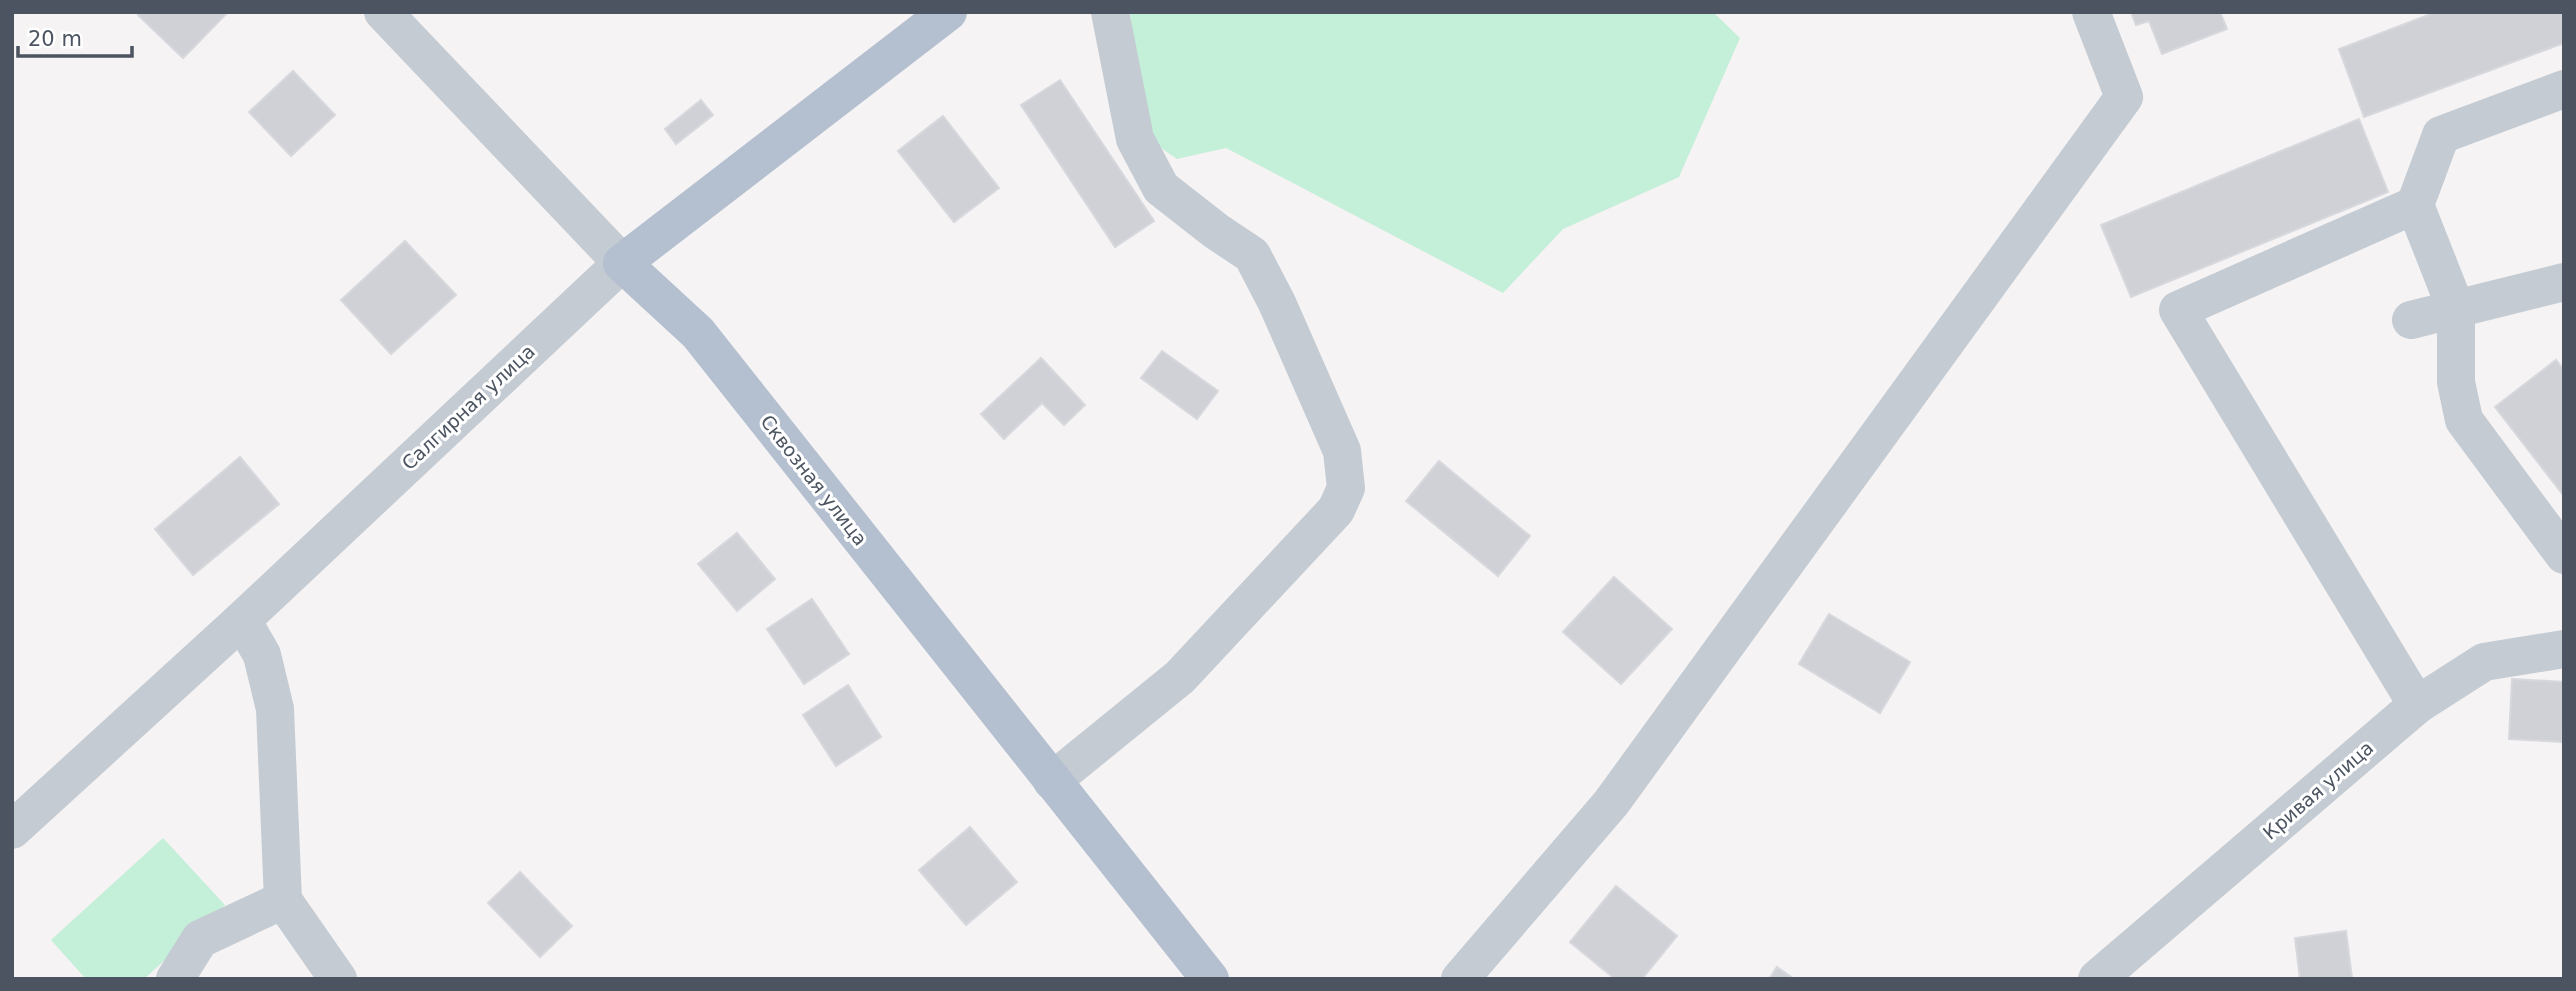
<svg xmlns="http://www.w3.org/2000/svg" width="2576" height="991" viewBox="0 0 2576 991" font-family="'DejaVu Sans',sans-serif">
<rect width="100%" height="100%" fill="#f5f3f3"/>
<!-- green -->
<g fill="#c4efd9">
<polygon points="1130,12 1713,12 1740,38 1679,177 1563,229 1503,293 1226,148 1177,159 1145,137"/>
<polygon points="163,838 225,905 144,979 86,979 51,940"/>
</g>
<!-- building -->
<g fill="#d0d1d7" stroke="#d7d8dd" stroke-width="2">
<polygon points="141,12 225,12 226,14 183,58 138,15"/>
<polygon points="2131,12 2220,12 2227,29 2162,54 2149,21 2136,25"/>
<polygon points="2436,12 2564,12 2564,43 2364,117 2339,49"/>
<polygon points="293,71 335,115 291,156 249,112"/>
<polygon points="1060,80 1154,221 1115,247 1021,105"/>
<polygon points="701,100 713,115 676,144 665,129"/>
<polygon points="943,116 999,188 954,222 898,151"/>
<polygon points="2359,119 2388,192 2131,297 2101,225"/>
<polygon points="405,241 456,295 391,354 341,300"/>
<polygon points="1162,351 1218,391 1197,419 1141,378"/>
<polygon points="1041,358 1085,405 1064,425 1042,403 1004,439 981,414"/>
<polygon points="2556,360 2564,370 2564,496 2495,407"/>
<polygon points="240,457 279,504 193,575 155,529"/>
<polygon points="1439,461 1530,536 1498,576 1406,501"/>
<polygon points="737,533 775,579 737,611 698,564"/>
<polygon points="1614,577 1672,629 1621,684 1563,632"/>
<polygon points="812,599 849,654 804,684 767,629"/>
<polygon points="1829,614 1910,662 1880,713 1799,664"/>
<polygon points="2512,679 2564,682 2562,742 2509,739"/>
<polygon points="848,685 881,737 836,766 803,715"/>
<polygon points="970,827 1017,882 966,925 919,870"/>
<polygon points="520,872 572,926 540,957 488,903"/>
<polygon points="1616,886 1677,936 1642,979 1615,979 1570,942"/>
<polygon points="2346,931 2352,978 2300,979 2295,938"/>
<polygon points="1777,967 1794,979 1769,979"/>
</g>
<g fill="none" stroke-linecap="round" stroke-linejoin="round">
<!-- minor -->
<g stroke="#c4cbd3" stroke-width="38">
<polyline points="2415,205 2456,309 2456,382 2464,420 2564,555"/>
<polyline points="2411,320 2564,282"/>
<polyline points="242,620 262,655 275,709 283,900 338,979"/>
<polyline points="2417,705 2178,310 2415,205 2441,135 2564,89"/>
<polyline points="1052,781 1180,677 1336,510 1346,488 1342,451 1277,303 1252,255 1216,231 1161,188 1135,139 1110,12"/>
<polyline points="12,830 242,620 622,263 383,12"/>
<polyline points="175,979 200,939 283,900"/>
<polyline points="1460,979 1611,803 2124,97 2091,12"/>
<polyline points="2097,979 2417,705 2484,662 2564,649"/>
</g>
<!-- major -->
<polyline stroke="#b4bfd0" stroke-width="38" points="948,12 622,263 698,333 1210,979"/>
</g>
<g text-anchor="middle" stroke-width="6" stroke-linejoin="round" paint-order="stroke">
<!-- street labels -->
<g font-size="19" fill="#4b5460" stroke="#fff">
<text transform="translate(468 407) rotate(-43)" y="7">Салгирная улица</text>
<text transform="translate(814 480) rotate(52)" y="7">Сквозная улица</text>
<text transform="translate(2318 790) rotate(-41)" y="7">Кривая улица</text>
</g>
</g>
<!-- border -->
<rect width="2576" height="991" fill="none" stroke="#4b5460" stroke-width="28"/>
<!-- scale -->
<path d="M18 46v10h114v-10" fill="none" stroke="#4b5460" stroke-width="3.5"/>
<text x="28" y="46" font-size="21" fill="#4b5460" stroke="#ffffff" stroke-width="5" paint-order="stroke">20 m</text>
</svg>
